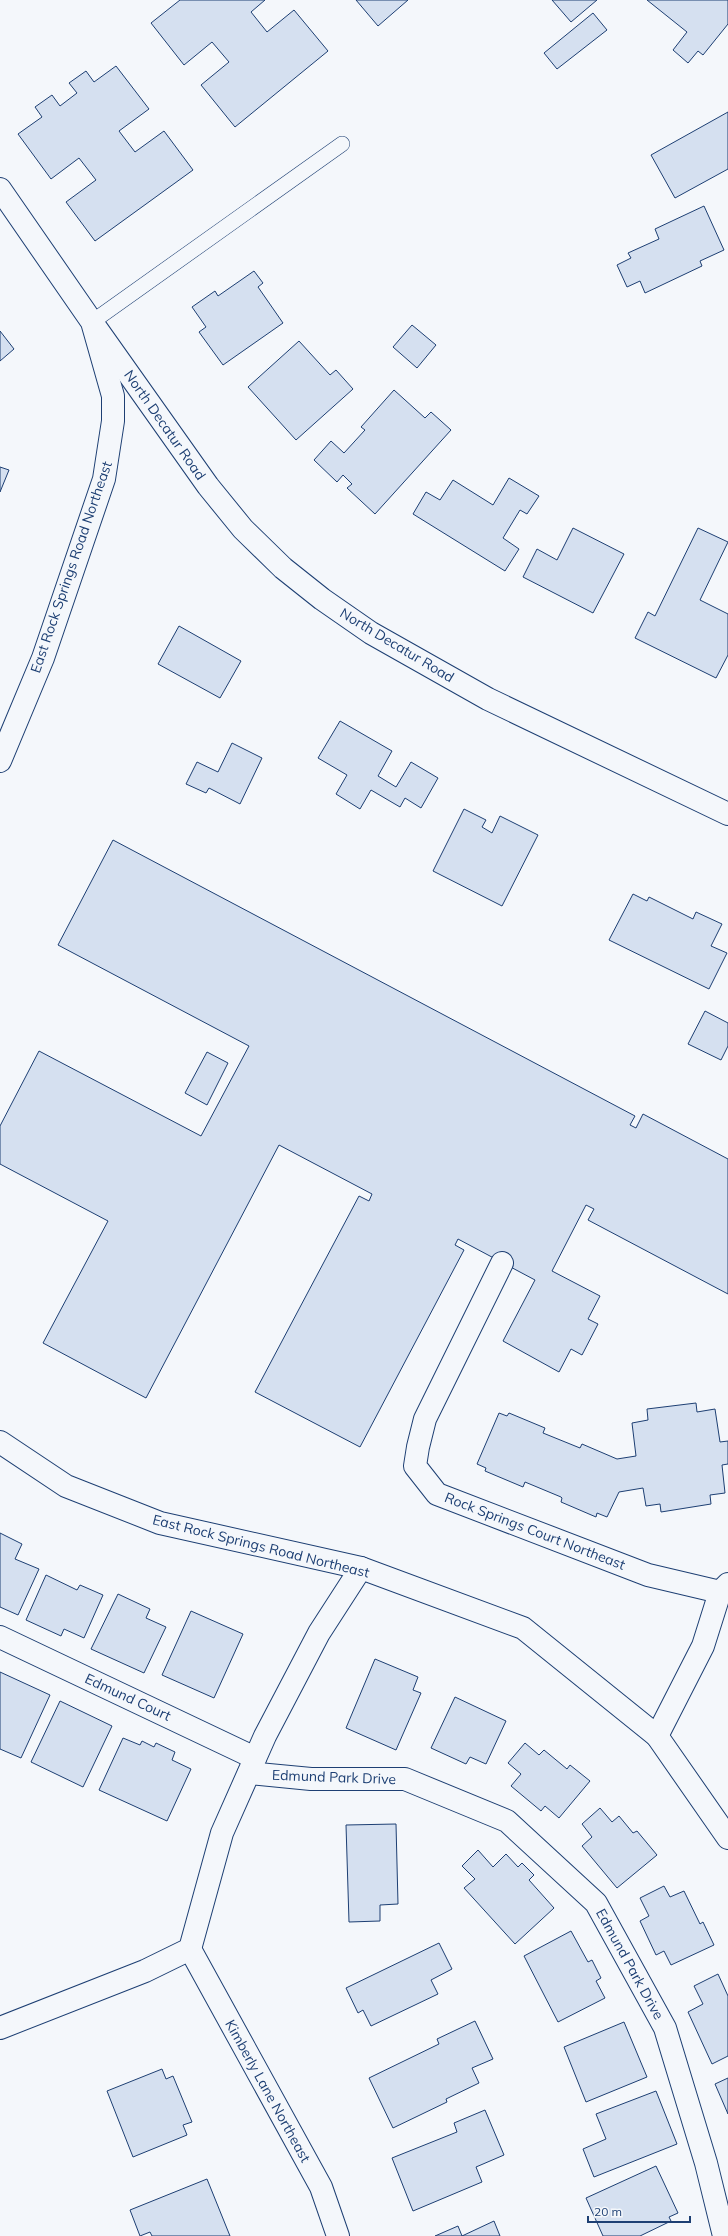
<svg xmlns="http://www.w3.org/2000/svg" width="728" height="2236" viewBox="0 0 728 2236" font-family="Mulish,sans-serif">
<rect width="100%" height="100%" fill="#f4f7fb"/>
<!-- building -->
<g fill="#d5e0f0" stroke="#1d3f73">
<polygon points="180,0 265,0 251,12 267,32 294,10 328,51 235,127 201,85 229,62 212,42 184,65 151,23"/>
<polygon points="356,0 408,0 378,26"/>
<polygon points="552,0 597,0 571,22"/>
<polygon points="647,0 728,0 728,24 703,55 698,51 688,63 673,50 687,32"/>
<polygon points="593,13 607,30 557,69 544,53"/>
<polygon points="116,66 149,109 119,131 135,152 164,131 193,170 95,241 66,202 96,180 79,158 51,179 18,134 42,117 35,107 52,95 60,106 77,93 69,83 86,71 94,82"/>
<polygon points="728,112 728,169 675,198 651,155"/>
<polygon points="704,206 724,250 700,261 702,266 645,293 640,281 627,287 617,265 631,258 628,253 659,239 655,229"/>
<polygon points="254,271 263,283 258,287 283,323 223,365 199,332 206,327 192,307 215,291 218,296"/>
<polygon points="412,325 436,345 417,368 393,347"/>
<polygon points="0,331 14,349 0,361"/>
<polygon points="299,341 330,375 336,370 353,389 296,440 248,387"/>
<polygon points="394,390 425,418 431,412 451,430 375,514 347,488 352,484 343,475 337,482 314,460 331,441 344,453 365,430 361,427"/>
<polygon points="0,467 9,470 0,492"/>
<polygon points="509,478 539,496 527,514 520,510 503,538 519,549 505,571 413,514 426,492 440,500 453,480 493,505"/>
<polygon points="573,528 624,554 593,613 523,577 537,549 557,560"/>
<polygon points="698,528 728,542 700,600 728,614 728,655 716,678 635,638 648,612 655,616"/>
<polygon points="179,626 241,661 220,698 158,664"/>
<polygon points="340,721 392,751 378,776 396,787 411,762 438,778 421,808 405,798 400,807 371,790 360,809 336,794 347,775 318,758"/>
<polygon points="232,743 262,758 240,804 209,788 206,793 186,784 197,762 218,772"/>
<polygon points="464,809 486,820 482,827 492,833 500,816 538,835 502,906 433,871"/>
<polygon points="113,840 635,1116 630,1125 636,1128 643,1114 728,1159 728,1294 588,1220 594,1209 586,1205 552,1271 600,1296 588,1319 598,1324 582,1355 571,1349 559,1372 503,1341 535,1280 458,1239 455,1245 464,1250 360,1447 255,1392 359,1196 369,1201 372,1194 279,1145 146,1398 43,1343 108,1221 0,1164 0,1126 39,1051 201,1136 249,1046 58,945"/>
<polygon points="633,894 647,901 649,897 693,919 696,912 722,924 711,946 727,953 709,989 609,940"/>
<polygon points="705,1011 728,1023 728,1046 721,1060 688,1044"/>
<polygon points="207,1052 228,1063 207,1105 185,1093"/>
<polygon points="696,1403 697,1412 715,1409 720,1442 728,1441 728,1464 722,1465 725,1493 710,1495 711,1504 661,1512 660,1504 646,1506 643,1488 619,1492 607,1517 597,1513 596,1517 561,1502 562,1498 561,1497 525,1482 523,1487 485,1471 486,1468 477,1464 499,1413 507,1416 509,1413 545,1428 543,1433 580,1448 582,1444 617,1459 636,1456 632,1423 648,1420 647,1409"/>
<polygon points="0,1533 22,1544 15,1559 39,1569 18,1615 0,1607"/>
<polygon points="46,1575 77,1590 80,1585 103,1595 84,1638 64,1629 61,1636 26,1620"/>
<polygon points="118,1594 150,1609 146,1618 166,1627 144,1673 91,1649"/>
<polygon points="191,1611 243,1634 214,1698 162,1675"/>
<polygon points="375,1659 418,1677 413,1690 421,1693 396,1750 346,1728"/>
<polygon points="0,1672 50,1695 21,1758 0,1749"/>
<polygon points="455,1697 506,1721 486,1764 470,1757 466,1764 431,1748"/>
<polygon points="60,1701 112,1726 83,1787 31,1762"/>
<polygon points="123,1738 140,1745 142,1741 154,1747 156,1743 175,1752 172,1760 191,1769 167,1821 99,1790"/>
<polygon points="525,1743 539,1755 544,1750 567,1769 570,1765 590,1781 559,1818 545,1806 541,1811 511,1786 521,1774 508,1763"/>
<polygon points="600,1808 612,1822 619,1816 633,1833 637,1831 657,1855 617,1888 582,1846 592,1837 582,1824"/>
<polygon points="396,1824 398,1904 380,1905 380,1921 349,1922 346,1825"/>
<polygon points="478,1850 493,1867 506,1854 518,1867 522,1863 534,1875 529,1880 554,1908 515,1944 464,1888 475,1879 462,1866"/>
<polygon points="664,1886 670,1897 684,1891 700,1924 703,1922 714,1945 671,1965 664,1951 656,1955 640,1921 649,1916 640,1898"/>
<polygon points="571,1931 588,1962 592,1960 601,1978 596,1981 605,1998 558,2022 524,1956"/>
<polygon points="439,1943 452,1969 431,1980 438,1994 371,2026 363,2010 358,2013 346,1988"/>
<polygon points="718,1974 728,1996 728,2056 712,2064 688,2012 703,2004 694,1986"/>
<polygon points="475,2021 493,2059 472,2068 479,2083 446,2099 447,2102 393,2128 369,2078 439,2044 437,2039"/>
<polygon points="624,2022 647,2077 586,2102 564,2047"/>
<polygon points="162,2069 166,2079 173,2076 192,2122 183,2125 187,2135 133,2157 107,2091"/>
<polygon points="728,2078 728,2114 715,2084"/>
<polygon points="656,2091 677,2144 594,2177 583,2149 606,2139 596,2114"/>
<polygon points="485,2110 504,2155 476,2167 482,2182 413,2211 392,2158 457,2132 454,2123"/>
<polygon points="656,2166 678,2213 669,2217 671,2221 640,2236 603,2236 586,2198"/>
<polygon points="207,2179 230,2236 152,2236 150,2232 140,2236 130,2210"/>
<polygon points="494,2221 500,2236 435,2236 458,2226 462,2236"/>
</g>
<g fill="none" stroke-linecap="round" stroke-linejoin="round">
<defs>
<polyline id="service" points="92,322 342,144"/>
<g id="minor">
<polyline points="94,325 208,486 243,529 283,568 322,599 371,633 488,699 728,814"/>
<polyline points="502,1263 425,1419 418,1447 415,1466 437,1494 648,1575 720,1592"/>
<polyline points="0,1637 255,1758"/>
<polyline points="657,1736 703,1646 720,1592 728,1584"/>
<polyline points="249,1773 311,1779 405,1779 507,1821 596,1903 665,2028 706,2163 724,2236"/>
<polyline points="190,1949 321,2187 338,2236"/>
<polyline points="0,2028 145,1971 190,1949 222,1833 265,1736 319,1633 361,1568"/>
</g>
<g id="tertiary">
<polyline points="0,189 92,322 113,396 113,421 104,479 43,658 0,761"/>
<polyline points="0,1442 66,1486 160,1523 361,1568 523,1628 657,1736 728,1838"/>
</g>
</defs>
<!-- service casing -->
<use href="#service" stroke="#1d3f73" stroke-width="16"/>
<!-- minor casing -->
<use href="#minor" stroke="#1d3f73" stroke-width="24"/>
<!-- tertiary casing -->
<use href="#tertiary" stroke="#1d3f73" stroke-width="24"/>
<!-- service -->
<use href="#service" stroke="#f4f7fb" stroke-width="15"/>
<!-- minor -->
<use href="#minor" stroke="#f4f7fb" stroke-width="22"/>
<!-- tertiary -->
<use href="#tertiary" stroke="#f4f7fb" stroke-width="22"/>
</g>
<g text-anchor="middle" stroke-width="3" stroke-linejoin="round" paint-order="stroke">
<!-- street labels -->
<g font-size="14" fill="#1d3f73" stroke="#f4f7fb">
<text transform="translate(165 425) rotate(55)" y="5">North Decatur Road</text>
<text transform="translate(71 567) rotate(-71)" y="5">East Rock Springs Road Northeast</text>
<text transform="translate(397 645) rotate(31)" y="5">North Decatur Road</text>
<text transform="translate(535 1531) rotate(21)" y="5">Rock Springs Court Northeast</text>
<text transform="translate(261 1546) rotate(14)" y="5">East Rock Springs Road Northeast</text>
<text transform="translate(128 1697) rotate(25)" y="5">Edmund Court</text>
<text transform="translate(334 1777) rotate(2)" y="5">Edmund Park Drive</text>
<text transform="translate(630 1964) rotate(61)" y="5">Edmund Park Drive</text>
<text transform="translate(268 2091) rotate(61)" y="5">Kimberly Lane Northeast</text>
</g>
</g>
<!-- scale -->
<path d="M588 2216v6h102v-6" fill="none" stroke="#1d3f73" stroke-width="2"/>
<text x="594" y="2216" font-size="12" fill="#1d3f73" stroke="#f4f7fb" stroke-width="3" paint-order="stroke">20 m</text>
</svg>
